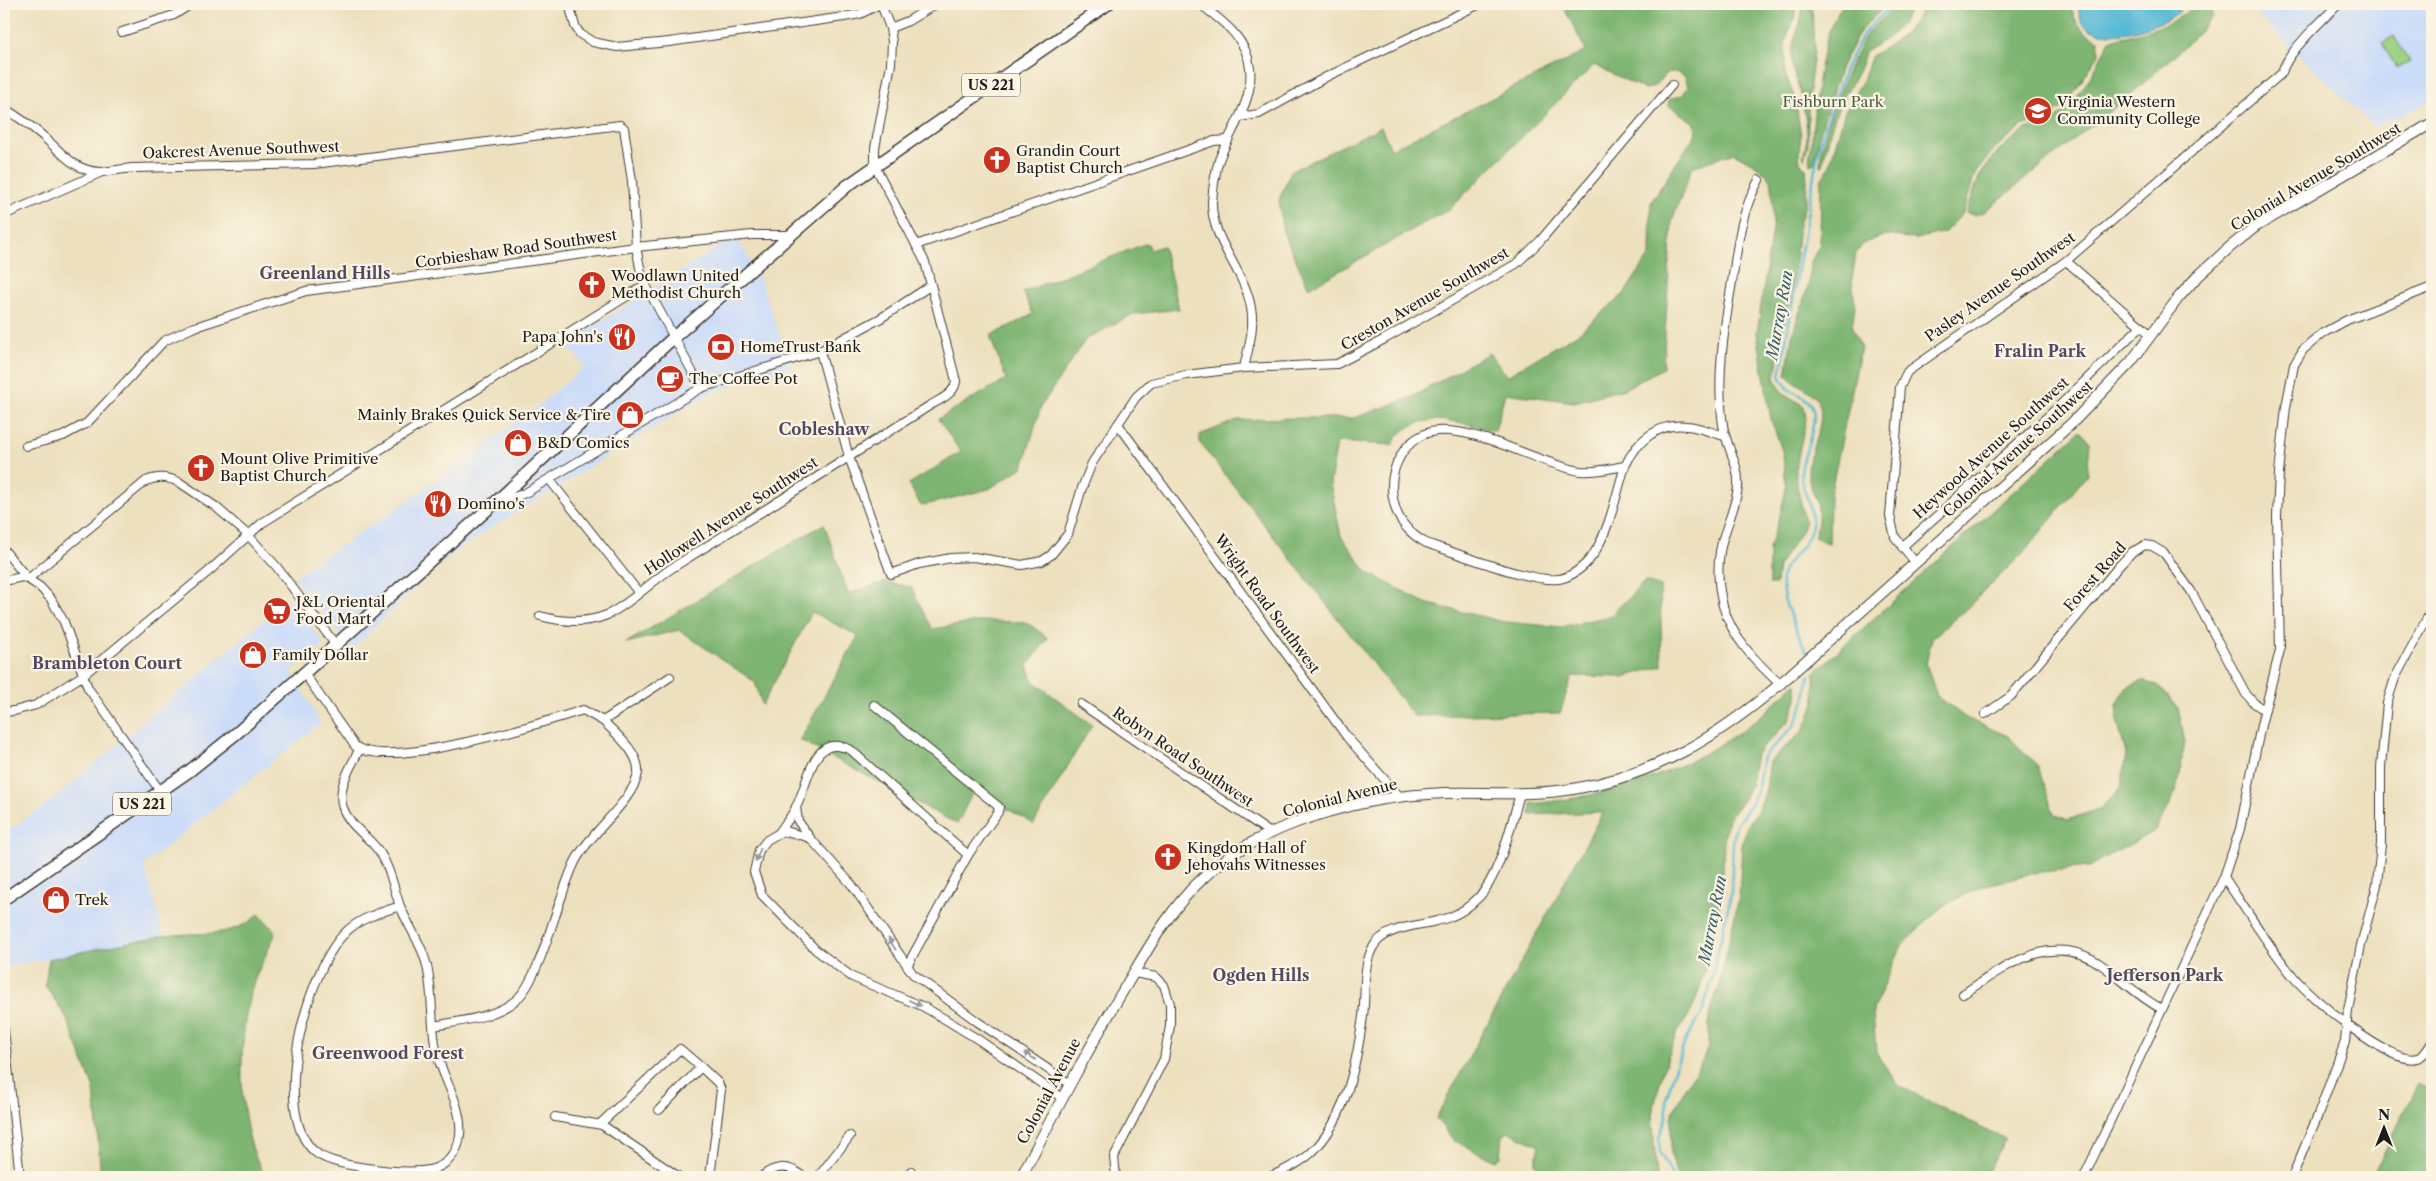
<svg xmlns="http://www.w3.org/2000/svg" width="2436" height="1181" viewBox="0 0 2436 1181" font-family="'Libre Caslon Text',serif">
<rect width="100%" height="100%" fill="#fcf5e5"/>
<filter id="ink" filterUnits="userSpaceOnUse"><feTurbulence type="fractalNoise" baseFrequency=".02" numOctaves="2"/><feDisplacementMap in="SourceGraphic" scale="10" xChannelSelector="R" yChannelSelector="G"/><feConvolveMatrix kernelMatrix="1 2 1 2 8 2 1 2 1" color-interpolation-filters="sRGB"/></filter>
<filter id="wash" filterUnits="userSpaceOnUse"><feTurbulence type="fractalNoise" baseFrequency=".0096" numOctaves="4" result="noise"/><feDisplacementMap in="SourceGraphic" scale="20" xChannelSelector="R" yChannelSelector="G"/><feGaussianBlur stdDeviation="1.12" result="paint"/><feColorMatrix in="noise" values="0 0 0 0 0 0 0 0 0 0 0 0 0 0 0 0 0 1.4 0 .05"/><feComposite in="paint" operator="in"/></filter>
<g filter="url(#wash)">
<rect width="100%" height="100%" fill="#ede0be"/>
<!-- built -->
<g fill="#cbdcf9">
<polygon points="2246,4 2432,4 2432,100 2374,127"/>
<polygon points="738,241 757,272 791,367 708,394 469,542 437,567 352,649 293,577 408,501 542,403 585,367 566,344 722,245"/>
<polygon points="289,598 324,644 291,671 321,723 144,865 164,936 11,966 4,970 4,834 51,801"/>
</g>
<!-- green -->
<polygon fill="#9ed384" stroke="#5d7850" points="2394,36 2409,62 2397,69 2382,43"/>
<!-- forest -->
<g fill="#7eb572" stroke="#4d6847">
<path d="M 1562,4 L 1795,4 L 1795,16 L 1785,42 L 1785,74 L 1795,99 L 1801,135 L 1799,152 L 1800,162 L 1806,169 L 1807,182 L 1806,201 L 1799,225 L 1792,290 L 1781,337 L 1775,378 L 1782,392 L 1804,406 L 1806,419 L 1796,467 L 1796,481 L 1805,521 L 1801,532 L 1778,566 L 1776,584 L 1769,584 L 1769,548 L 1781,512 L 1786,488 L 1783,453 L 1771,420 L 1757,333 L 1773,222 L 1772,183 L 1766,173 L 1755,165 L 1734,153 L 1692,167 L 1672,221 L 1663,368 L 1624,389 L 1574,402 L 1505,393 L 1495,431 C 1462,422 1412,407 1392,445 L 1337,442 L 1330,483 L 1341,536 L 1367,572 L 1425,603 L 1504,622 L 1561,627 L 1610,616 L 1645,581 L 1660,587 L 1662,666 L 1624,677 L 1572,676 L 1560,713 L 1414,716 L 1200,443 L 1200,435 L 1237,420 L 1292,418 L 1354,418 L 1410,398 L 1489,353 L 1507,376 L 1580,332 L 1624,294 L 1650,255 L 1651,202 L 1697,132 L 1693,122 L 1668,105 L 1669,100 L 1683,95 L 1688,86 L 1685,76 C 1658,62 1666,88 1644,89 L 1594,65 L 1451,208 L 1309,288 L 1283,232 L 1279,200 L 1291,171 L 1381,127 L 1391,149 L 1586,51 Z"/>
<path d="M 1802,4 L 1812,4 L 1814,51 L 1808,99 L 1808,146 L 1804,159 C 1803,151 1807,144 1807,136 C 1807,126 1805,115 1803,105 C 1801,85 1790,74 1792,53 C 1793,35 1804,22 1802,4 Z"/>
<path d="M 1844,4 L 1887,4 L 1861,30 L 1841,66 L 1821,129 L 1814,163 L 1810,165 C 1808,157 1812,146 1812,138 C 1815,103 1820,29 1844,4 Z"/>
<path d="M 1897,4 L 1913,4 C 1902,29 1889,39 1865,51 C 1861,75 1845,89 1837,111 C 1830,129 1827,147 1822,165 L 1820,166 L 1821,151 L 1832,111 L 1850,66 L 1866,35 Z"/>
<path d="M 1923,4 L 2071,4 C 2073,21 2082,32 2098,40 L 2099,54 L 2066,105 L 2049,117 L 2022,126 L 1994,149 L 1975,174 L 1963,213 L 1945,232 L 1916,239 L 1886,235 L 1864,243 L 1856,253 L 1852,280 L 1855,305 L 1852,328 L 1861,347 L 1830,496 L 1829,544 L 1814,537 C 1817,529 1819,519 1818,510 C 1817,496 1807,484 1808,469 C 1809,449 1828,421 1818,401 C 1811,388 1796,386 1786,375 L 1792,336 L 1809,283 L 1810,264 L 1820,244 L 1821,180 L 1829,168 L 1845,111 L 1863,80 L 1872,55 C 1894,44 1916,28 1923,4 Z"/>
<path d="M 2194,4 L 2212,8 L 2212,17 L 2189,42 L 2137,89 L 1984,212 L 1975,215 L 1966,213 L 1979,177 L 1998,151 L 2026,129 L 2053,121 L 2070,108 L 2091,76 L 2110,40 C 2137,33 2177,27 2194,4 Z"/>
<polygon points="1147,243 1150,250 1163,246 1179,309 1134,314 1086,339 1041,406 1023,467 989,489 921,506 909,484 961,452 938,419 1006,379 990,336 1033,314 1023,292"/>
<polygon points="2080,431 2090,442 2087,475 2025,551 1966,609 1932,638 1926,664 1937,696 1966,718 2008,736 2037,765 2054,814 2068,820 2101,808 2121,787 2126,754 2118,724 2116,705 2126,688 2142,681 2158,685 2178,708 2185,741 2178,787 2155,831 2088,867 2032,873 1979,887 1942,907 1902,945 1873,1010 1876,1053 1899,1086 2005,1139 1985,1177 1677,1177 1671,1154 1671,1117 1686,1086 1700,1066 1708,1047 1709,1016 1719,986 1739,897 1742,846 1746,828 1759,808 1766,790 1770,761 1803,731 1815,703 1814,673"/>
<polygon points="824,524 848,594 886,582 911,587 932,629 984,621 1026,622 1048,638 1028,665 1033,681 1092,725 1033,825 1029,821 974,790 957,824 800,740 858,636 812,612 762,705 755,682 679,630 626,643"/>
<path d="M 1796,683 L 1797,700 L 1789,721 L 1756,754 L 1751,783 L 1744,799 L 1728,819 L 1724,841 L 1722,894 L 1702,981 L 1692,1010 L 1676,1035 L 1663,1071 L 1652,1114 L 1657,1177 L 1561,1177 L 1541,1171 L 1535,1164 L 1539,1146 L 1509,1132 L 1502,1135 L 1500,1157 L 1495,1161 L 1453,1140 L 1436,1118 L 1603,812 L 1530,815 L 1531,804 C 1611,796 1678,775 1744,729 C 1763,716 1779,698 1796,683 Z"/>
<path d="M 259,914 L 276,932 C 268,952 255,974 250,995 C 238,1047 236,1132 266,1177 L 101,1177 L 94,1089 L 66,1017 L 45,985 L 49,959 C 87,951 125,942 164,936 C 198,931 231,940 259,914 Z"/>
<polygon points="2418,1083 2432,1090 2432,1177 2372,1177"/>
</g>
<!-- water -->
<path fill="#57b9d5" stroke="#3a6a78" d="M 2079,4 L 2187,4 C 2175,25 2073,59 2079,4 Z"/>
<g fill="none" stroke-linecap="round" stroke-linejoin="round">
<!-- stream -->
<g stroke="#57b9d5" stroke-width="2.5">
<path d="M 1807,652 C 1797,632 1772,585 1786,566 C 1795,554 1810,541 1812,525 C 1814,504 1797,486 1802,466 C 1805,452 1817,423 1813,410 C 1809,396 1798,396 1789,389 C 1785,386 1783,380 1780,376 L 1818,151 L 1830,111 L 1846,67 L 1864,33 L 1893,4"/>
<polyline points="1673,1177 1660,1153 1659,1137 1667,1115 1666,1099 1678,1060 1687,1037 1702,1014 1710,987 1731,895 1733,843 1736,825 1751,804 1758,786 1763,757 1794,726 1804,703 1809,676"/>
</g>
</g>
</g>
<g filter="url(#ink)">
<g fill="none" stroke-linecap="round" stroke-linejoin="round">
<defs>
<g id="minor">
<polyline points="569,4 575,26 580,34 593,42 617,47 669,42 844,17 860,14 880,4"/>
<path d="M 1200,4 C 1222,21 1247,38 1250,68 C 1254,102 1230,130 1219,160 C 1215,173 1213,188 1212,202 C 1211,241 1245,270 1251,308 C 1255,328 1248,349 1244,368"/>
<polyline points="890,28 908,21 936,4"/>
<polyline points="122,32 174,15 191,4"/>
<path d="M 4,108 C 18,117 33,127 45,138 C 63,154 75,171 100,172"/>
<polyline points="1240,117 1259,114 1326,77 1480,4"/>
<path d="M 1759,180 C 1740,214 1738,244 1732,282 C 1724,329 1716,377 1723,425 C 1726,447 1740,465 1738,487 C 1736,506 1727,524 1722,542 C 1717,562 1718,586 1723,606 C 1732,638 1756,662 1780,684"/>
<polyline points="4,215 102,172 132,168 314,164 620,125 624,128 632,181 636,247 642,278 701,388"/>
<polyline points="916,245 1214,141 1228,140"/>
<polyline points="2066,261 2151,335"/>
<polyline points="820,351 849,457 891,574 919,564 951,558 974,557 1022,565 1042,561 1051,555 1068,534 1082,488 1092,463 1136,397 1151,383 1186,375 1244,368 1337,364 1383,340 1516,264 1540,241 1672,85"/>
<polyline points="1118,424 1347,737 1400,797"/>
<polyline points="26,446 63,436 87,423 164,341 192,328 306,291 636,247 752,235 789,235"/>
<path d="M 1625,466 C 1611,468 1595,473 1580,471 C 1536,463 1481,428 1437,431 C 1422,432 1408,443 1401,455 C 1392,470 1390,487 1394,503 C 1398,522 1410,534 1426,543 C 1456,553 1532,583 1559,579 C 1572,577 1585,566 1593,555 C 1610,529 1616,495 1625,466 C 1637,441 1658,422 1687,426 C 1700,427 1712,433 1725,436"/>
<polyline points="549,479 639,593"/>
<polyline points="497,501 515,497 527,492 701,388 820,351 881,318 930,286"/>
<polyline points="1902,547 2056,409 2141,326"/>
<polyline points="4,550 28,579 40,587 51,599 64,622 88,688 160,791"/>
<path d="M 1915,562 L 1895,537 L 1890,516 L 1900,387 L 1907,372 L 2066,261 L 2282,73 C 2286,53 2324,18 2339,4"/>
<path d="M 4,581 L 22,577 L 28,579 L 146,481 C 158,476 167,477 179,482 L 216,507 L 248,535 L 276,566 L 335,644"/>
<path d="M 540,616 C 562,622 585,624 607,615 C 632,603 651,581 675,566 C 760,513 845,460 929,406 C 939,400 955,394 956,381 L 925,262 L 875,166 L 875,148 L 891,64 L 892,42 L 890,28 L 881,4"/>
<path d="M 304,673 L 355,746 C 388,771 542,723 583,710 L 603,721 L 670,677"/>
<polyline points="1081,704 1269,832"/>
<polyline points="874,705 999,807 998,812 968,855 907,966"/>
<polyline points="4,712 14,711 36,705 82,676 208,572 262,523 645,285"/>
<polyline points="1985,714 2011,696 2119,566 2132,552 2145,545 2152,546 2164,553 2191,591 2246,694 2254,703 2264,710"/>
<path d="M 359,750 C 351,767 336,788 343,808 C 350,828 372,838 382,856 C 391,871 394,889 400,906 C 409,928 424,947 428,971 C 433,997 431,1024 436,1050 C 442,1078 463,1105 460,1135 C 458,1156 443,1170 422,1171 C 399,1173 332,1167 315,1152 C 268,1112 308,965 348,930 C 363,917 382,912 400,906"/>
<polyline points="796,807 798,821 810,838"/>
<path d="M 779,833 C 784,825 792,816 796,807 C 810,782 811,731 851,750 L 968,855"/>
<path d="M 2224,877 C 2246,910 2267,944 2292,975 C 2308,996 2391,1066 2417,1058 C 2424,1056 2429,1048 2432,1042"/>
<path d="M 1963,994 C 2006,966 2052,929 2103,966 C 2123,980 2140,998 2162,1009"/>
<path d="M 433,1026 C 460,1021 494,1018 516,1000 C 541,979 558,896 575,862 C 589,833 634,801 638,773 C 640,753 615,733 603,721"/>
<polyline points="4,1030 20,1177"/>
<polyline points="1062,1098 979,1040 948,1021 924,1007 852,977 816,950 762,895 754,872 759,850 767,840 779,833 789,832 810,838 852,885 913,974 978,1022 1070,1084"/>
<polyline points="659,1110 701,1067 718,1083 721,1090 710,1177"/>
<polyline points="555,1117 602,1125 679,1177"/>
<polyline points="600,1124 680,1049 701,1067"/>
<path d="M 761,1177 C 776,1165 789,1164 803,1177"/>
<polyline points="818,1177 850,1136"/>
<polyline points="906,1177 911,1171"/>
<polyline points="1116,1177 1114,1157 1164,1059 1170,1026 1170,1004 1164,985 1156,977 1134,973"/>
<path d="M 1270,1177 C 1284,1170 1301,1163 1312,1152 C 1346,1120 1357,1061 1363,1016 C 1366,995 1362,969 1372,949 C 1385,923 1427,927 1450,917 C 1461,913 1470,906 1478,898 C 1500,876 1511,824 1520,794"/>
<polyline points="2084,1177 2224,877 2240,829 2261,725 2280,650 2277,516 2279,473 2286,407 2294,365 2303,350 2323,333 2347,320 2432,287"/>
<polyline points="2292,1177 2318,1115 2345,1042 2348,1010 2361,945 2377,885 2381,844 2381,767 2387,703 2395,678 2432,609"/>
</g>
<path id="secondary" d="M 1021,1177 C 1055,1112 1089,1047 1127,984 C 1149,947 1170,909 1201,880 C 1260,822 1364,796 1445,793 C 1488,792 1530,796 1573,789 C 1656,775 1717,737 1780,684 L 2072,423 L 2131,362 L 2179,297 L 2196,278 L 2230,247 L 2255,227 L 2432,123"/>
<polyline id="primary" points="4,899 188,772 238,732 497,501 673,338 847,186 1108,4"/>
</defs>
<!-- minor casing -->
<use href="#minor" stroke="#3b3934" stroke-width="10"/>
<!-- secondary casing -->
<use href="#secondary" stroke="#3b3934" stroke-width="12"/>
<!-- primary casing -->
<use href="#primary" stroke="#3b3934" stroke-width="14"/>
<!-- minor -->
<use href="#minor" stroke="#fff" stroke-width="8"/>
<!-- secondary -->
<use href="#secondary" stroke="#fff" stroke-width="10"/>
<!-- primary -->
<use href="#primary" stroke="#fff" stroke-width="11"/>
</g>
<!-- one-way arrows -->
<defs><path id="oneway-solid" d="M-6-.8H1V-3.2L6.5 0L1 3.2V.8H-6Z" transform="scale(1.25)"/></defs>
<g fill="#999">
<use href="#oneway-solid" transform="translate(758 855) rotate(111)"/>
<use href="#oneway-solid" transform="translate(892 944) rotate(-122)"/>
<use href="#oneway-solid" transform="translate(915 1003) rotate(24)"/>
<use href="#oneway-solid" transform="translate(1030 1056) rotate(-145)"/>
</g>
</g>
<!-- icons -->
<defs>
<symbol id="university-disc" viewBox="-11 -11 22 22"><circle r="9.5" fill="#c8321e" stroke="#fcf5e5"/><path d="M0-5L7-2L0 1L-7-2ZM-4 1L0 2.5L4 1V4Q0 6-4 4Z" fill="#fff"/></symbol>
<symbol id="church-disc" viewBox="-11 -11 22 22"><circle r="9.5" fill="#c8321e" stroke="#fcf5e5"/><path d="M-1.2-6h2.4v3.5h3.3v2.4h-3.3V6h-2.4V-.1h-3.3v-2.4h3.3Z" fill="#fff"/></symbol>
<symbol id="restaurant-disc" viewBox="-11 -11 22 22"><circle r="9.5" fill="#c8321e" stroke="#fcf5e5"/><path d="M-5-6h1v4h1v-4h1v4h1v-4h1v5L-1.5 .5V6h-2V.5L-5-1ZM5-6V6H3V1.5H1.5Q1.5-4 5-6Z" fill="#fff"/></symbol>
<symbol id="bank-disc" viewBox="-11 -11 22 22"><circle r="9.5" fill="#c8321e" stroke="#fcf5e5"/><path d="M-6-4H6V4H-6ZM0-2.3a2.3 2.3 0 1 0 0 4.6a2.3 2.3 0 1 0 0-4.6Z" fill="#fff"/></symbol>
<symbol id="cafe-disc" viewBox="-11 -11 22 22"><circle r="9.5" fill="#c8321e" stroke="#fcf5e5"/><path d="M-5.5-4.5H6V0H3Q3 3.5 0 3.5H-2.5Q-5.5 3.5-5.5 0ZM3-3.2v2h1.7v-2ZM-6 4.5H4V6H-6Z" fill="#fff"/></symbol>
<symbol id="shop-disc" viewBox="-11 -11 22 22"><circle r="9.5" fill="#c8321e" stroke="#fcf5e5"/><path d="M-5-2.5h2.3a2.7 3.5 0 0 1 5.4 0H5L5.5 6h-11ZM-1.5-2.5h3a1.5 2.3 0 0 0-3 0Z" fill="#fff"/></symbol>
<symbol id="supermarket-disc" viewBox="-11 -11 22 22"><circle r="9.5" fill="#c8321e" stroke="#fcf5e5"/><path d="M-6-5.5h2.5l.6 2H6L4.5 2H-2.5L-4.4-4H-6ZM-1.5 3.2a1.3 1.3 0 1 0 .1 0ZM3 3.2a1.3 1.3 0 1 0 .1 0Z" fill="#fff"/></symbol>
</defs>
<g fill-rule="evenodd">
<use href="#university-disc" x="2022" y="95" width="32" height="32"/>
<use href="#church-disc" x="981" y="144" width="32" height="32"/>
<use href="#church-disc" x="576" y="269" width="32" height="32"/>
<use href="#restaurant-disc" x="606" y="321" width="32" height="32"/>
<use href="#bank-disc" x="705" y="331" width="32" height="32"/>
<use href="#cafe-disc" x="654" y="363" width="32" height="32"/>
<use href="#shop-disc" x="614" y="399" width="32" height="32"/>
<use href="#shop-disc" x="502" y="427" width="32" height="32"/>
<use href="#church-disc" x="185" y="452" width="32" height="32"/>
<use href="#restaurant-disc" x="422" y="488" width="32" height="32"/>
<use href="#supermarket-disc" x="261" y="595" width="32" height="32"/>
<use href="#shop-disc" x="237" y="639" width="32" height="32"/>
<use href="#church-disc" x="1152" y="841" width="32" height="32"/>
<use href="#shop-disc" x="40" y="884" width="32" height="32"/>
</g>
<g text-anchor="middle" stroke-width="4.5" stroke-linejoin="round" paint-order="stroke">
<!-- shield labels -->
<g fill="#fcf5e5" stroke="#5f5d58" stroke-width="1">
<rect x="962" y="73.5" width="58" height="23" rx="4"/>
<rect x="113" y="792.5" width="58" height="23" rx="4"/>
</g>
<g font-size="14" font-weight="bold" fill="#1c1c1c">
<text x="991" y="90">US 221</text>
<text x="142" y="809">US 221</text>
</g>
<!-- park labels -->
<g font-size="15" fill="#4a5c40" stroke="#fcf5e5">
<text x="1833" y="107">Fishburn Park</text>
</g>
<!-- poi labels -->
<g font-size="15" fill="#1c1c1c" stroke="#fcf5e5" text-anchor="start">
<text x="2057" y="107">Virginia Western<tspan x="2057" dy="17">Community College</tspan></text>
<text x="1016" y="156">Grandin Court<tspan x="1016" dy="17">Baptist Church</tspan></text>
<text x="611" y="281">Woodlawn United<tspan x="611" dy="17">Methodist Church</tspan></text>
<text x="603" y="342" text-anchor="end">Papa John's</text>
<text x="740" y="352">HomeTrust Bank</text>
<text x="689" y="384">The Coffee Pot</text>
<text x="611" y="420" text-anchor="end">Mainly Brakes Quick Service &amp; Tire</text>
<text x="537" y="448">B&amp;D Comics</text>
<text x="220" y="464">Mount Olive Primitive<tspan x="220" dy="17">Baptist Church</tspan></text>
<text x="457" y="509">Domino's</text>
<text x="296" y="607">J&amp;L Oriental<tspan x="296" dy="17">Food Mart</tspan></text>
<text x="272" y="660">Family Dollar</text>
<text x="1187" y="853">Kingdom Hall of<tspan x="1187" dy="17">Jehovahs Witnesses</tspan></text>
<text x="75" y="905">Trek</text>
</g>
<!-- street labels -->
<g font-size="15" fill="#1c1c1c" stroke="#fcf5e5">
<text transform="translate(241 150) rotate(-2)" y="5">Oakcrest Avenue Southwest</text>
<text transform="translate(2316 177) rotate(-31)" y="5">Colonial Avenue Southwest</text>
<text transform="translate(516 249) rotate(-8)" y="5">Corbieshaw Road Southwest</text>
<text transform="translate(2000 287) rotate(-35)" y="5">Pasley Avenue Southwest</text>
<text transform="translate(1425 299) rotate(-30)" y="5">Creston Avenue Southwest</text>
<text transform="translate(1991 448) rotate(-42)" y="5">Heywood Avenue Southwest</text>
<text transform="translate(2018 449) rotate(-42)" y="5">Colonial Avenue Southwest</text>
<text transform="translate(731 516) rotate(-33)" y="5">Hollowell Avenue Southwest</text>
<text transform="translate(2095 577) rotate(-49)" y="5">Forest Road</text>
<text transform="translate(1267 604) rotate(54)" y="5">Wright Road Southwest</text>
<text transform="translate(1183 757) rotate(34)" y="5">Robyn Road Southwest</text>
<text transform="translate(1340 798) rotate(-14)" y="5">Colonial Avenue</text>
<text transform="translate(1049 1091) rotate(-62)" y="5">Colonial Avenue</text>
</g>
<!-- neighbourhood labels -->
<g font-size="16" font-weight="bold" fill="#4f4962" stroke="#fcf5e5">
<text x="325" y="279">Greenland Hills</text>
<text x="2040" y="357">Fralin Park</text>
<text x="824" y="435">Cobleshaw</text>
<text x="107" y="669">Brambleton Court</text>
<text x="1261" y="981">Ogden Hills</text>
<text x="2165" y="981">Jefferson Park</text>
<text x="388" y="1059">Greenwood Forest</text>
</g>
<!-- water labels -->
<g font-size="16" font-style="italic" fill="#345b66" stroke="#fcf5e5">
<text transform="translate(1779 315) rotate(-80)" y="6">Murray Run</text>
<text transform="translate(1712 920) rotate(-79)" y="6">Murray Run</text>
</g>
</g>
<!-- margin -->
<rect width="2436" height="1181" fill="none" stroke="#fcf5e5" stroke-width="20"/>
<!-- north arrow -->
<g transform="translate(2384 1128)" stroke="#fcf5e5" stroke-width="4" paint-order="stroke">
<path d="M0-4L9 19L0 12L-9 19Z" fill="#1c1c1c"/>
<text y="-8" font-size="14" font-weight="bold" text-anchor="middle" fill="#1c1c1c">N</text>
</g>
</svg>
